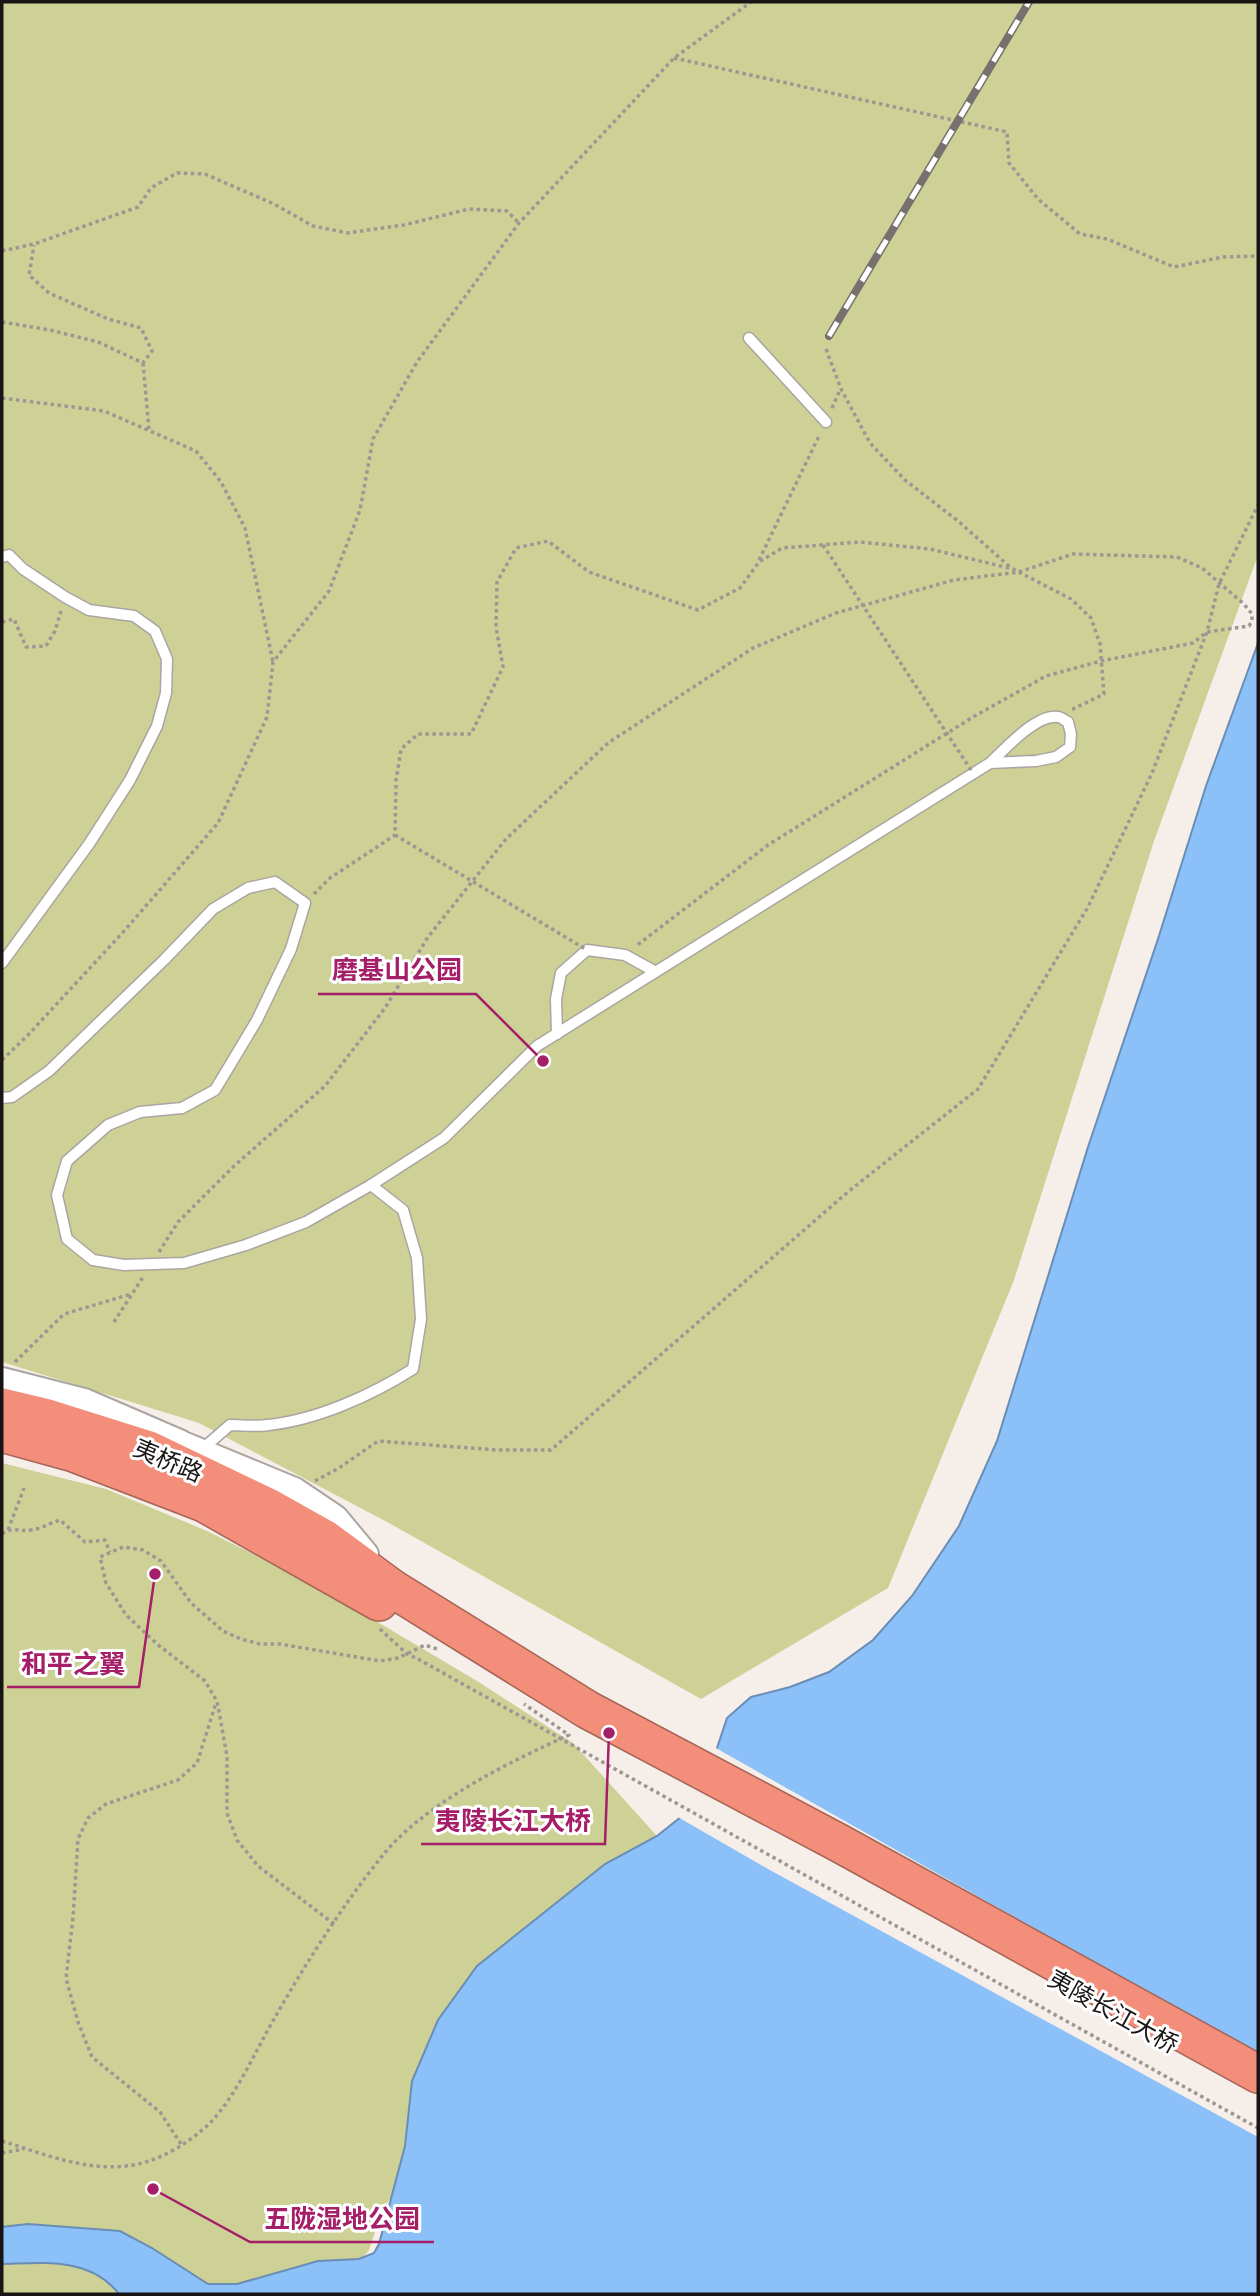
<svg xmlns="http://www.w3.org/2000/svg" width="1260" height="2296" viewBox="0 0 1260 2296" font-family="'Playfair Display','Noto Sans SC',serif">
<rect width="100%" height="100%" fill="#f6eee9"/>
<!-- green -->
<g fill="#cdd196">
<polygon points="2,2 1258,2 1258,555 1154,841 1014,1280 888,1588 701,1699 389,1523 199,1423 2,1362"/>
<polygon points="2,1463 106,1489 207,1531 281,1568 381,1624 477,1681 573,1743 657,1836 605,1864 477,1966 438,2020 409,2124 405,2146 391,2197 382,2211 369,2250 334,2294 2,2294"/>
</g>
<!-- water -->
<path fill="#8cc0f8" stroke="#698db4" stroke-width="2" d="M 1258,643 L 1258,2294 L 119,2294 C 90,2257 44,2263 2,2264 L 2,2227 L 28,2224 L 120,2231 L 152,2248 L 208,2284 L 237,2284 L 318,2261 L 359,2259 L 374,2253 L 379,2244 L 405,2146 L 412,2081 L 438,2020 L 477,1966 L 605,1864 L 657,1836 L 692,1808 L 714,1757 L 727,1718 L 751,1697 L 790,1687 L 829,1672 L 873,1640 L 912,1596 L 959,1526 L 997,1441 L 1088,1147 L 1158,939 L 1206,786 Z"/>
<!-- pier -->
<polygon fill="#f6eee9" points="714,1747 1258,2055 1258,2137 768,1869 676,1816 689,1806"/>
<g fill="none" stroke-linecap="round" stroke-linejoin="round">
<defs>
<g id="lane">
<polyline points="749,338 826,422"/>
<polyline points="2,557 9,555 23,569 65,597 89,610 134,616 155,631 167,659 166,693 157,726 130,780 89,844 2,963"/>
<polyline points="557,1034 556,999 561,973 587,950 625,955 654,971"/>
<path d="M 2,1098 L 12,1097 L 49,1071 L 164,960 L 213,909 L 248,888 L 275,882 L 305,903 L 291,949 L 257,1020 L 215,1090 L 182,1108 L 140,1112 L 108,1125 L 67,1161 L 57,1195 L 67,1239 L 93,1260 L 124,1265 L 184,1263 L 246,1245 L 306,1222 L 371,1185 L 444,1138 L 537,1046 L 990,763 C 1004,750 1037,713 1058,717 C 1061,717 1064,720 1068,722 L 1071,734 L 1070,747 L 1056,757 L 1036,761 L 990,763"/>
<path d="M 201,1450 L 230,1425 C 242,1425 256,1427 268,1425 C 317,1420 372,1395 413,1369 L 421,1319 L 417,1258 L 403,1210 L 371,1185"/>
</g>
<g id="secondary">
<polyline points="2,1382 84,1403 179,1444"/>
<polyline points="185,1447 294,1492 334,1519 364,1555"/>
</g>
<g id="highway">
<polyline points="2,1407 44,1417 149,1450 268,1507 325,1539 393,1589 588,1710 839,1843 1258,2074"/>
<polyline points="2,1433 74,1453 204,1503 379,1602"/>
</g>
</defs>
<!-- lane casing -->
<use href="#lane" stroke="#aca4a0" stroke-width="13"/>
<!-- secondary casing -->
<use href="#secondary" stroke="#aca4a0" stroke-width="32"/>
<!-- highway casing -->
<use href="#highway" stroke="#a66456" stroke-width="40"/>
<!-- path -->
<g stroke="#9d9794" stroke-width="3.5" stroke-dasharray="3.5 3.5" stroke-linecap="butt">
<polyline points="674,58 1007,132 1009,163 1038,199 1080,234 1107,239 1174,267 1223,257 1258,256"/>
<polyline points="2,251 34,244 138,207 151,188 177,173 205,174 274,204 313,226 348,233 404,225 469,209 507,211 519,223"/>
<polyline points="2,322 50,330 98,342 143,363 152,351 141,328 108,319 49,293 29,275 34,245"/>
<polyline points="826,349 841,389 870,443 905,480 958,521 1010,567"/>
<polyline points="143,363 149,430"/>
<polyline points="2,398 104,411 196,451 221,482 245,528 273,662"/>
<polyline points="832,408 840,390"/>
<polyline points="759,560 820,434"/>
<polyline points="2,622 14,619 26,647 46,646 55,631 61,611"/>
<polyline points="314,894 330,878 395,835 396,781 401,749 418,734 471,734 503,667 496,627 497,582 516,548 548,541 589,572 698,610 740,588 759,562 782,548 860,542 930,549 1013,569 1071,599 1091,618 1100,644 1104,694 1071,710"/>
<polyline points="2,1060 28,1035 125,930 218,823 267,717 273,662 329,591 360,510 373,439 417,362 519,223 674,58 751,2"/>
<polyline points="159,1252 178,1222 234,1166 325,1086 385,1008 428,937 506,839 608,743 753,648 836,613 954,580 1019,572 1073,554 1177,557 1202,568 1244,604 1252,614 1252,621 1249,626 1207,632 1193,643 1101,661 1046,676 973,717 768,845 636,946"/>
<polyline points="114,1322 143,1277"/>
<polyline points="15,1362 64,1314 131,1294"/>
<polyline points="315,1481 339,1468 378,1441 497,1450 551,1450 849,1191 978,1089 1088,907 1152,773 1207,632 1219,584 1258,505"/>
<polyline points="8,1530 24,1488"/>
<path d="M 2,1534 C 13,1526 19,1532 31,1530 C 41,1529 50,1523 60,1520 L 85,1542 L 105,1540 L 110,1552"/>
<polyline points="380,1629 407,1654 418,1659"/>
<polyline points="334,1924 258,1866 237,1840 227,1813 227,1756 217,1701 205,1681 157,1644 126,1615 106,1583 100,1557 123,1547 143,1550 161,1561 191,1603 223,1631 241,1639 260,1644 280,1644 380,1661 398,1658 425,1645 437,1649"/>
<path d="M 2,2141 C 41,2153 84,2171 126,2166 C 157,2163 188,2144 210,2123 C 236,2096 255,2052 274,2019 C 304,1966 344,1903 383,1855 C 424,1804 509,1762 569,1735 L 524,1704"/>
<polyline points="181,2144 160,2112 92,2057 78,2022 66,1978 73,1918 78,1839 88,1818 106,1804 178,1780 197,1763 216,1703"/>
<polyline points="2,2153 24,2149"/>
</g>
<!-- lane -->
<use href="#lane" stroke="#fff" stroke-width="10"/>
<!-- secondary -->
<use href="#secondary" stroke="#fff" stroke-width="28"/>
<!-- highway -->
<use href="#highway" stroke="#f28e7a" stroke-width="37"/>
<defs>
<polyline id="rail" points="829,336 1029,2"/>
</defs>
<!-- rail casing -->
<use href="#rail" stroke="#76716f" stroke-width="8"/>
<!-- rail -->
<use href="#rail" stroke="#fff" stroke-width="5" stroke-dasharray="16" stroke-linecap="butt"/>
<!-- path-bridge -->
<g stroke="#9d9794" stroke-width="3.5" stroke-dasharray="3.5 3.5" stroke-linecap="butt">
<polyline points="823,545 973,773"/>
<polyline points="395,835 587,950"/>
<polyline points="418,1659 1258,2128"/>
</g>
</g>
<g text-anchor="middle" stroke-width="6" stroke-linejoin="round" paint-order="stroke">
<!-- street labels -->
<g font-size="24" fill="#181514" stroke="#fff">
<text transform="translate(168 1461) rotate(23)" y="8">夷桥路</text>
<text transform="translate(1113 2012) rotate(29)" y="8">夷陵长江大桥</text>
</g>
</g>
<!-- callouts -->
<path fill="none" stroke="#a51e68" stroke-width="2.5" d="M543 1061L476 994H318M155 1574L139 1687H7M609 1733L605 1844H421M153 2189L250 2242H434"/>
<g fill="#a51e68" stroke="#fff" stroke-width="2.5">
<circle cx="543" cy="1061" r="7"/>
<circle cx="155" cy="1574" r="7"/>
<circle cx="609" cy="1733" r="7"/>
<circle cx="153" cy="2189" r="7"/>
</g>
<g font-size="26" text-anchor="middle" font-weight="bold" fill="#a51e68" stroke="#fff" stroke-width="6" stroke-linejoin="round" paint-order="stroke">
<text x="397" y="979">磨基山公园</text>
<text x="73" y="1673">和平之翼</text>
<text x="513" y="1830">夷陵长江大桥</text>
<text x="342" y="2228">五陇湿地公园</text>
</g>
<!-- border -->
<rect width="1260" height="2296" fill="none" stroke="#181514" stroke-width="7"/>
</svg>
